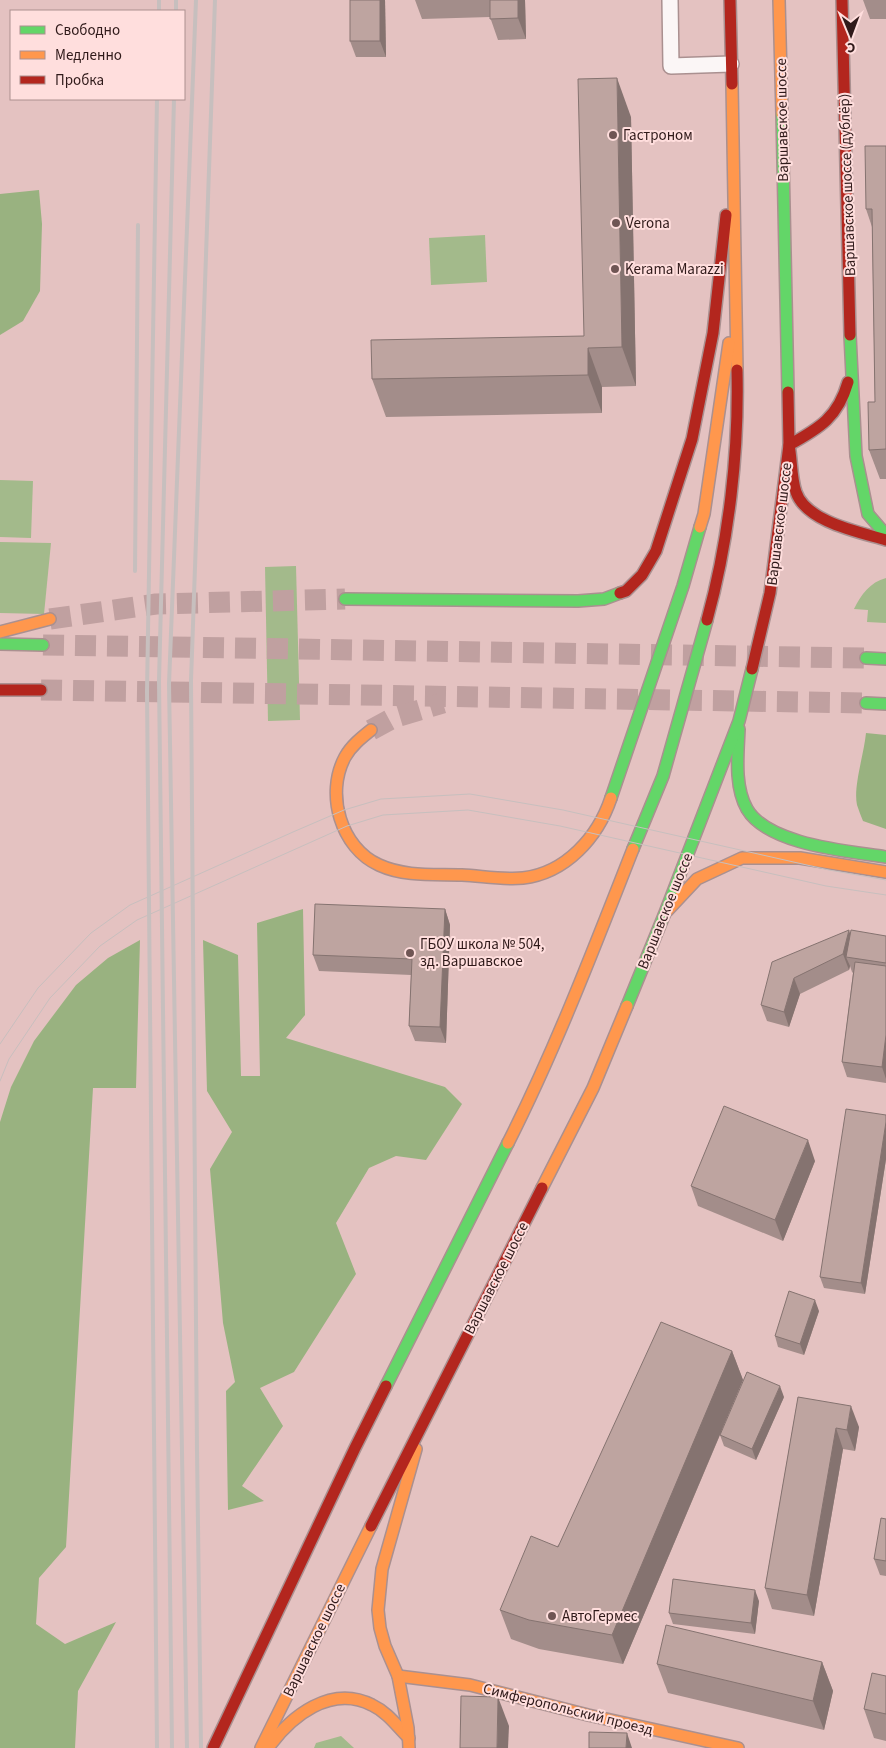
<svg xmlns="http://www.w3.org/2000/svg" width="886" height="1748" viewBox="0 0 886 1748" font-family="'Source Sans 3',sans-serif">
<rect width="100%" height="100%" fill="#e4c2c1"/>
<!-- green -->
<g fill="#a3ba8b">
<polygon points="485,235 487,282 431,285 429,238"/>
<polygon points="0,480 33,481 31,538 0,537"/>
<polygon points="0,542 51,543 44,614 0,613"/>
<polygon points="296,566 300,720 268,721 265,567"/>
<path d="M 886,578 L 886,623 L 867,622 L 868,610 L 854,609 C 861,595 870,582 886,578 Z"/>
<polygon points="341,1736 354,1748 314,1748 316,1743"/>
</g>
<!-- forest -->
<g fill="#99b280">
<polygon points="39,190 42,224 40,291 23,321 0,335 0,194"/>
<path d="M 866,733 L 886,735 L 886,829 L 863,821 C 861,816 859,811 857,805 C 853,787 864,754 866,733 Z"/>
<polygon points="303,909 305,1015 286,1038 445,1087 462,1104 426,1160 396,1156 369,1168 336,1223 356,1274 294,1372 260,1388 283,1426 242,1486 264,1501 228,1510 226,1391 235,1382 223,1323 210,1169 232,1132 207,1091 203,940 238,955 241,1076 260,1076 257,923"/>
<polygon points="140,940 136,1088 93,1088 66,1547 39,1578 36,1624 65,1644 116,1622 78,1691 75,1748 0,1748 0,1122 11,1087 34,1041 76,985 108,958"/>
</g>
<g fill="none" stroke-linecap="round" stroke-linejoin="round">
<!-- secondary-tunnel -->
<g stroke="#c0a0a0" stroke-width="21" stroke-dasharray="21 11" stroke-linecap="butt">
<polyline points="50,619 156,604 345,599"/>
<polyline points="43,645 866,658"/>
<polyline points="41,690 866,703"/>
<polyline points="371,730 393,718 443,703"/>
</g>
<defs>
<polyline id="street" points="670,0 671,66 731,64"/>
<g id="fast">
<polyline points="782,114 788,392"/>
<polyline points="850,335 856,456 868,514 886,535"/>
<polyline points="345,599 578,601 604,599 620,593"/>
<polyline points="0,644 43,645"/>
<polyline points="866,658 886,659"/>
<polyline points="866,703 886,704"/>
<path d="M 739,729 C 738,754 734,786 747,809 C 768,845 848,851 886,857"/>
<polyline points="611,798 683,586 700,527"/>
<polyline points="633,849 663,776 707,620"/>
<polyline points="627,1006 665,913 739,721 752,669"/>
<polyline points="386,1386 508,1143"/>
</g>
<g id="slow">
<polyline points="779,0 782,114"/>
<polyline points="732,84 737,370"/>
<polyline points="700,527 704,514 729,343"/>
<polyline points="0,632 50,619"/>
<path d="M 371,730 C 361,738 351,746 345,757 C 325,794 341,848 379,865 C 405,877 434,874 462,875 C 482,876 503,880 523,878 C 566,873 598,837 611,798"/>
<polyline points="667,911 697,879 742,858 800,858 886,872"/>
<path d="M 508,1143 C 556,1048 594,948 633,849"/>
<polyline points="542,1188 593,1088 627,1006"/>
<polyline points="398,1676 470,1685 588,1715 738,1748"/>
<polyline points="261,1748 371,1526"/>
<path d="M 268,1748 C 291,1716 331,1684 372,1705 C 387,1712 397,1726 409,1738"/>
<polyline points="409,1748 408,1728 398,1676 385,1646 380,1628 378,1610 382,1569 416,1449"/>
</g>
<g id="jam">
<polyline points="730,0 732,84"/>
<polyline points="842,0 850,335"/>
<path d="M 848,382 C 838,417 820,428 789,445 C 792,460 791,477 796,492 C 806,522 859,532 886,540"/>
<polyline points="620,593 626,591 642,575 656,551 692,439 713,333 726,215"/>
<path d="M 707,620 C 729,540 739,452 737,370"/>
<polyline points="752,669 770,593 789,445 788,392"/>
<polyline points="0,690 41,690"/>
<polyline points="371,1526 542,1188"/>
<polyline points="213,1748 355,1448 386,1386"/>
</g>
</defs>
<!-- street casing -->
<use href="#street" stroke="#aa9090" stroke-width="18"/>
<!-- fast casing -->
<use href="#fast" stroke="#aa9090" stroke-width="14"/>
<!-- slow casing -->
<use href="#slow" stroke="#aa9090" stroke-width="14"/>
<!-- jam casing -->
<use href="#jam" stroke="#aa9090" stroke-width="14"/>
<!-- street -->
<use href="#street" stroke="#fbf6f6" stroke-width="15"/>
<!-- fast -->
<use href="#fast" stroke="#63d668" stroke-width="11"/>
<!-- slow -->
<use href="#slow" stroke="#ff974d" stroke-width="11"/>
<!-- jam -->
<use href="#jam" stroke="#b3261e" stroke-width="11"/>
<!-- tram -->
<g stroke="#c7bfbe" stroke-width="1">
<polyline points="0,1044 38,988 91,933 130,905 293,832 344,810 381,799 470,794 563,810 829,870 886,880"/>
<polyline points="0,1081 9,1059 50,998 100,946 137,920 347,826 383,815 468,810 560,826 826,886 886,895"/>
</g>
<!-- rail -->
<g stroke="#c7bfbe" stroke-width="4">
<polyline points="159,11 159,0"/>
<polyline points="176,11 176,0"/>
<polyline points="135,571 138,225"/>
<polyline points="157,1748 147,692 157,99"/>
<polyline points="172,1748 159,681 174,99"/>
<polyline points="187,1748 169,684 196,0"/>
<polyline points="201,1748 197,1451 191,681 215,0"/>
</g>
</g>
<!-- wall -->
<g fill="#a38d8a">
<polygon points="385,0 386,57 356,57 350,41"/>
<polygon points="415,0 525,0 526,39 498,40 490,17 422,19"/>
<polygon points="863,0 886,0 886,19 870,19"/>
<polygon points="631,117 636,386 602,387 602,413 386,417 372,379 584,336"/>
<polygon points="886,146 886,479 880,479 869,450 875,402 872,227 866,209"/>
<polygon points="445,909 450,925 446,1043 415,1041 409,1026 411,975 319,971 313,955"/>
<polygon points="850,933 886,936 886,1083 847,1077 842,1062 853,973 852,972 850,966 849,970 800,994 789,1027 767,1021 761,1005"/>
<polygon points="886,1115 886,1159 865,1294 824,1288 820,1277"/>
<polygon points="815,1161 783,1241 698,1206 691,1186"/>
<polygon points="819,1311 804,1355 778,1347 775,1336"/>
<polygon points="732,1351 743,1380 722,1429 784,1397 756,1460 724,1446 720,1435 623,1664 539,1649 511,1639 500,1610"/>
<polygon points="798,1397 859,1427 855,1451 843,1449 814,1616 772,1609 765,1588"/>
<polygon points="886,1519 886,1576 880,1575 874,1559"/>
<polygon points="759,1601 755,1634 673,1624 669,1613"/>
<polygon points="822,1662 833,1691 824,1730 668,1693 657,1664"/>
<polygon points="886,1676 886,1741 874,1738 864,1709"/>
</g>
<!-- shaded-wall -->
<g fill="#857370">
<polygon points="380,0 385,0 386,57 380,41"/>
<polygon points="518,0 525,0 526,39 518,18"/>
<polygon points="617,78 631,117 636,386 622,347"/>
<polygon points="588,348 602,387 602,413 588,375"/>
<polygon points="445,909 450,925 446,1043 440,1027"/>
<polygon points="849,930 854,946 846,957 850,966 849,970 843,954"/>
<polygon points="794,978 800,994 789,1027 784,1012"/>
<polygon points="886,1035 886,1079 882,1067"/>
<polygon points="886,1122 886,1159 865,1294 861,1283"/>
<polygon points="808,1140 815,1161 783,1241 775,1220"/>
<polygon points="815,1300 819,1311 804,1355 800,1344"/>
<polygon points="732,1351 743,1380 623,1664 612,1635"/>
<polygon points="780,1386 784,1397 756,1460 752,1449"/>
<polygon points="851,1406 859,1427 855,1451 847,1430"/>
<polygon points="836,1428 843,1449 814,1616 807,1595"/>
<polygon points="755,1590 759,1601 755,1634 751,1623"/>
<polygon points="822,1662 833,1691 824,1730 813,1701"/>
<polygon points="498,1697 509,1726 508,1748 497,1748"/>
<polygon points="627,1733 632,1748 626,1748"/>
</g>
<!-- building -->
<g fill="#bea4a0" stroke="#857370">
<rect x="350" y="0" width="30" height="41"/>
<polygon points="490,0 518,0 518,18 490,19"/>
<polygon points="617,78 622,347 588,348 588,375 372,379 371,340 584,336 578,79"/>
<polygon points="865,146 886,146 886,449 869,450 868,402 875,402 872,209 866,209"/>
<polygon points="315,904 445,909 440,1027 409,1026 412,959 313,955"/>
<polygon points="849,930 843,954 794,978 784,1012 761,1005 772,962"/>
<polygon points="851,930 886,936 886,963 846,957"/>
<polygon points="855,962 886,966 886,1035 882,1067 842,1062"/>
<polygon points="724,1106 808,1140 775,1220 691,1186"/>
<polygon points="846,1109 886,1115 886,1122 861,1283 820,1277"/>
<polygon points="789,1291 815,1300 800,1344 775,1336"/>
<polygon points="661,1322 732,1351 612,1635 529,1620 500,1610 531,1536 558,1547"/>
<polygon points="747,1372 780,1386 752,1449 720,1435"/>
<polygon points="798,1397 851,1406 847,1430 836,1428 807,1595 765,1588"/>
<polygon points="881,1518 886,1519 886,1561 874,1559"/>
<polygon points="673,1579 755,1590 751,1623 669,1613"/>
<polygon points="666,1625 822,1662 813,1701 657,1664"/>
<polygon points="872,1673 886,1676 886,1714 864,1709"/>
<polygon points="461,1696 498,1697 497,1748 460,1748"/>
<polygon points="589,1732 627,1733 626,1748 589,1748"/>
</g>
<!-- markers -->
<g fill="#6f5554" stroke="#ffdedd" stroke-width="2">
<circle cx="613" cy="135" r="5"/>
<circle cx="616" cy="223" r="5"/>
<circle cx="615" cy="269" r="5"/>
<circle cx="410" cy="953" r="5"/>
<circle cx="552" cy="1616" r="5"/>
</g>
<g text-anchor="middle" stroke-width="4" stroke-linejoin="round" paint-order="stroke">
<!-- street labels -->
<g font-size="15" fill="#301a1a" stroke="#ffdedd">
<text transform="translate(782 120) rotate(-91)" y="5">Варшавское шоссе</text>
<text transform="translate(847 185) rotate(-92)" y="5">Варшавское шоссе (дублёр)</text>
<text transform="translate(779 524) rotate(-83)" y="5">Варшавское шоссе</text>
<text transform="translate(665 911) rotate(-68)" y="5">Варшавское шоссе</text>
<text transform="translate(496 1278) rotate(-63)" y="5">Варшавское шоссе</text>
<text transform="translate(314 1640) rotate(-64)" y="5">Варшавское шоссе</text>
<text transform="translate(568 1709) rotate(14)" y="5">Симферопольский проезд</text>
</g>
<!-- poi labels -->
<g font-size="15" fill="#301a1a" stroke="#ffdedd" text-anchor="start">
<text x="623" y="140">Гастроном</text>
<text x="626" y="228">Verona</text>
<text x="625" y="274">Kerama Marazzi</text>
<text x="420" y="949">ГБОУ школа № 504,<tspan x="420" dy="17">зд. Варшавское</tspan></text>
<text x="562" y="1621">АвтоГермес</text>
</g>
</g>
<!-- legend -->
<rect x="10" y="10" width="175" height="90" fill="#ffdedd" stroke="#ac908f"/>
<rect x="20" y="26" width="25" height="8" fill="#63d668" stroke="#ac908f"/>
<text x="55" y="35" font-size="15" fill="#301a1a">Свободно</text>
<rect x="20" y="51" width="25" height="8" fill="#ff974d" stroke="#ac908f"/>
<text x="55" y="60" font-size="15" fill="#301a1a">Медленно</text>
<rect x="20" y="76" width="25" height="8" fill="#b3261e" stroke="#ac908f"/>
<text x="55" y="85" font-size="15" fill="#301a1a">Пробка</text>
<!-- north arrow -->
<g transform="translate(851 35) rotate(179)" stroke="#ffdedd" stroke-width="4" paint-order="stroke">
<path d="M0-4L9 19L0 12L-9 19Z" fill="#301a1a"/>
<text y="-8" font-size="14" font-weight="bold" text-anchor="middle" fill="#301a1a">С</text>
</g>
</svg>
